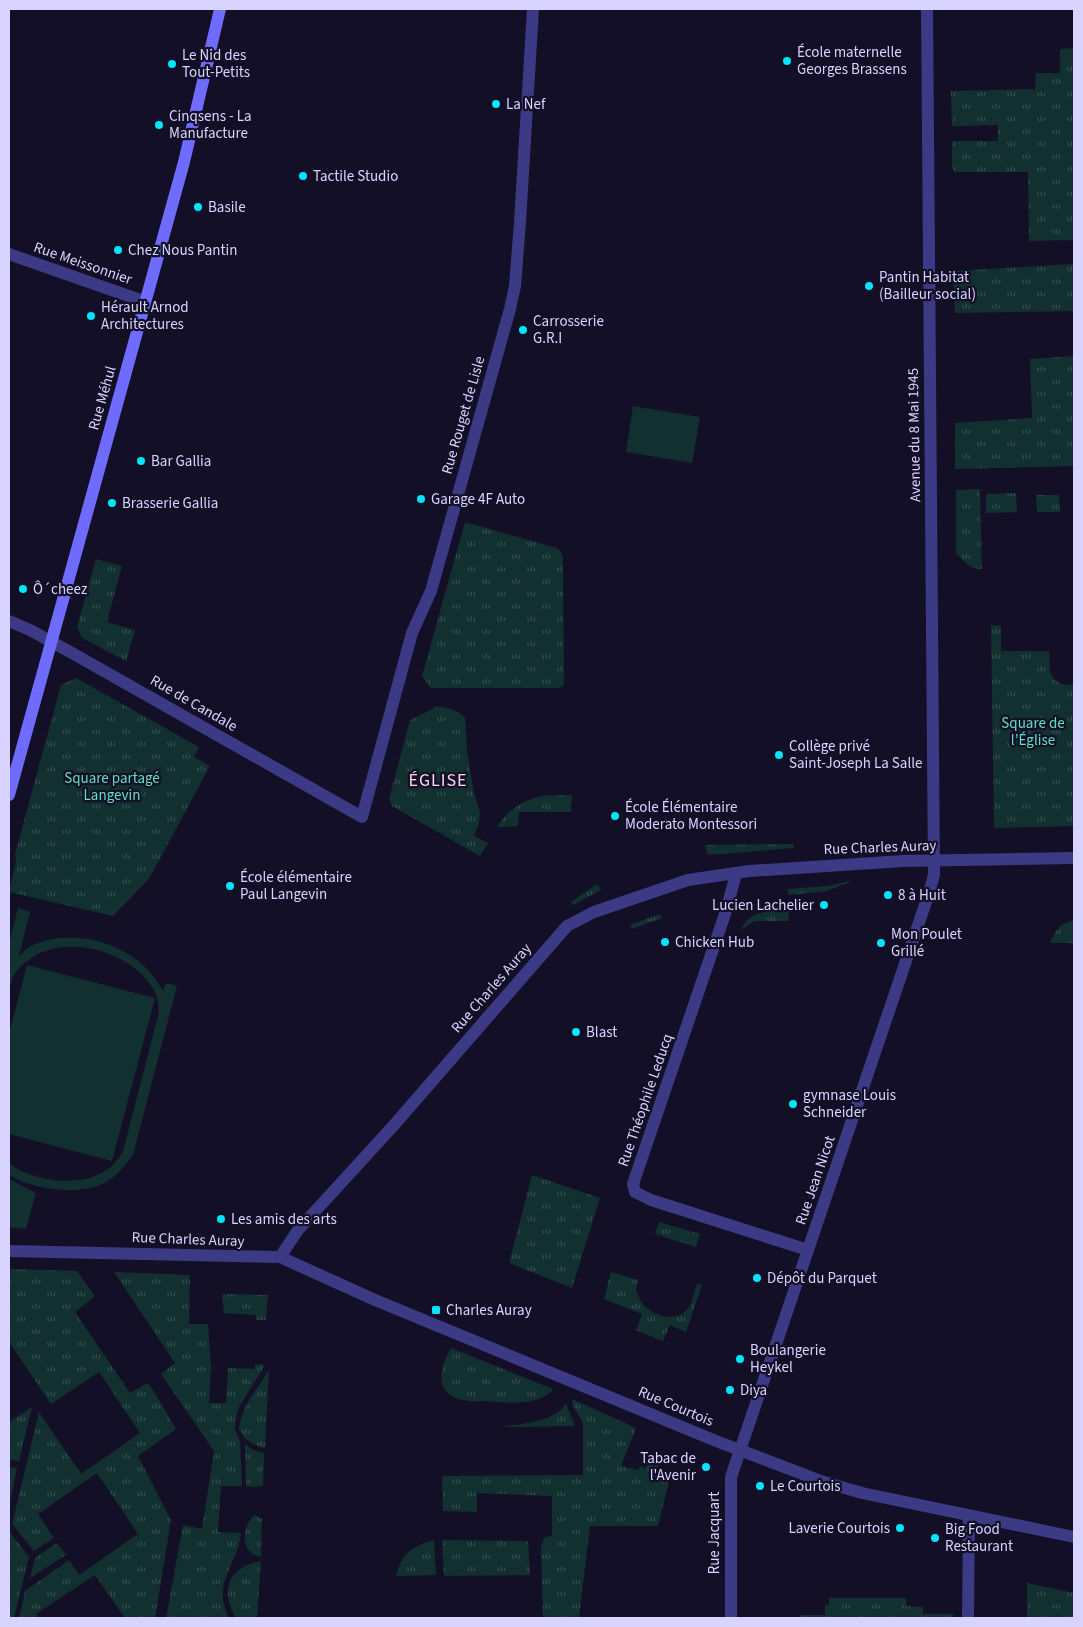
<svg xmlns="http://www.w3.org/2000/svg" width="1083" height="1627" viewBox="0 0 1083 1627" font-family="'Source Sans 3',sans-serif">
<defs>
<pattern id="grass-tufts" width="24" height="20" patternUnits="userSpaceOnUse" patternTransform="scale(1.25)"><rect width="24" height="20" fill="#12302f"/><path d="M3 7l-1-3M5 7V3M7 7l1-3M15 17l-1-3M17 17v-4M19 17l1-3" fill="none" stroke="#344d4e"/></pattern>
</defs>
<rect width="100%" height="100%" fill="#130f26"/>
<!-- grass -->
<g fill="url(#grass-tufts)">
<polygon points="1074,48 1074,240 1029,241 1028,172 955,172 952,168 952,141 998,141 998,125 952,126 951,91 1035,89 1036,73 1060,73 1060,49"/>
<polygon points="1074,264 1074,311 955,313 953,271"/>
<polygon points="1074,356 1074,466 955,469 955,423 1032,418 1030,359"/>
<path d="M 980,489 L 982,569 C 970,570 964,561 956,553 L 956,490 Z"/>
<polygon points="1016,493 1017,512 986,513 986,494"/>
<polygon points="1036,495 1059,495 1060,512 1037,512"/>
<polygon points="465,522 557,548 561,552 563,558 564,681 563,686 558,688 431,688 422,676"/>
<polygon points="96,559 122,566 107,622 135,630 126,661 82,638 77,627"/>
<path d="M 991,625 L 1001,626 L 1001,651 L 1049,651 C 1050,672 1048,685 1074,685 L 1074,826 L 994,828 Z"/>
<polygon points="76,678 199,747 194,757 210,766 149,879 113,916 9,892 16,861 15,854 61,685"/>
<path d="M 434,706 C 445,708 457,708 465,718 L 467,751 L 474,794 L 480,812 L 479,823 L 474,836 L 488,843 L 480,856 L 392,806 L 389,799 L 410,720 L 433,709 Z"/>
<path d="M 572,795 L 571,812 L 519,812 L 518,826 L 497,827 C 505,813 522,800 539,797 C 549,794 561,796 572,795 Z"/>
<polygon points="793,844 794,848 708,855 705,845"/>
<polygon points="852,881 827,891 789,895 787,889 827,886"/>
<polygon points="597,884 601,890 573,905 571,902"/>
<path d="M 788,907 L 789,921 L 754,921 L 741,930 C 748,911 770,911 788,907 Z"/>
<polygon points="660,914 662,918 632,929 630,925"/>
<path d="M 1074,921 L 1074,943 L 1050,943 C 1055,931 1060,922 1074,921 Z"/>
<polygon points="532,1175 600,1198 572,1288 509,1263"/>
<polygon points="659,1222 700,1234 696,1247 655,1234"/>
<polygon points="9,1269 77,1271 95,1296 75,1312 130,1393 147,1383 150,1385 176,1429 138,1456 171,1520 155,1618 125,1618 95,1575 36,1614 38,1618 19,1618 25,1591 69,1560 79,1575 138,1534 97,1473 38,1514 54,1538 34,1551 12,1524 39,1412 81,1474 140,1433 99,1372 51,1404 9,1342"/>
<path d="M 114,1272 L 190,1275 L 189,1324 L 208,1324 L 211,1367 L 209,1403 L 226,1403 L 228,1368 L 255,1369 L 255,1364 L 265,1365 L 239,1407 L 235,1420 L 235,1430 L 240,1441 L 242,1486 L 221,1486 L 218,1532 L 241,1533 C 237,1568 211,1582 229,1618 L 166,1618 L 183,1525 L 202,1529 L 214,1451 L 161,1374 L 175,1363 Z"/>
<path d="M 611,1272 L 638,1280 L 636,1290 C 638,1296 641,1303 646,1307 C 657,1318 680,1322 689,1307 C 693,1301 694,1291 697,1284 L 702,1285 L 686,1332 L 670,1325 L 663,1341 L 636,1330 L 642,1314 L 604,1299 Z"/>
<polygon points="222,1294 268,1295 266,1320 256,1320 256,1315 224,1313"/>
<path d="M 451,1348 L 553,1389 C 541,1406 506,1403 487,1401 C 479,1401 471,1402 463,1400 C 434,1394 439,1368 451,1348 Z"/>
<path d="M 269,1370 L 265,1448 C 253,1445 245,1441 239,1429 C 241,1407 257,1389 269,1370 Z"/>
<polygon points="572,1399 636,1428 621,1466 638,1470 640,1466 646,1468 648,1464 654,1466 657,1459 660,1460 658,1467 671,1473 658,1526 590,1526 579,1618 543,1618 541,1546 545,1537 552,1536 552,1496 477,1493 477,1512 443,1511 442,1476 583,1475 583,1423 573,1406"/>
<path d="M 566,1404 L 575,1426 L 501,1427 C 524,1423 552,1423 566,1404 Z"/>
<polygon points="32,1407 19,1461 9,1460 9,1422"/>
<polygon points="245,1444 253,1450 264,1453 263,1486 246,1487"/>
<polygon points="9,1467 17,1468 9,1508"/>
<path d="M 254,1515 L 262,1519 L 261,1557 C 240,1554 241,1528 254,1515 Z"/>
<polygon points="9,1531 29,1557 14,1618 9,1618"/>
<path d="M 434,1540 L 436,1575 L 396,1576 C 401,1553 413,1546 434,1540 Z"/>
<polygon points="442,1540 528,1541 530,1575 444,1576"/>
<polygon points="57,1543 66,1555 30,1578 35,1558"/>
<path d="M 256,1562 L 261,1562 L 257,1618 L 236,1618 C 221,1593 226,1570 256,1562 Z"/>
<polygon points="1027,1583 1074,1593 1074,1618 1027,1618"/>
<polygon points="829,1598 906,1598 906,1606 923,1607 923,1614 953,1614 953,1618 799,1618 799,1615 825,1615 825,1605 829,1605"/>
</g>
<!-- pitch -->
<g fill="#12302f">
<polygon points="633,406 700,417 692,463 626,452"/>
<path d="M 18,908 L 30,912 L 19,956 C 23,953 26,948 31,946 C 76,924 141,946 163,991 L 166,983 L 177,986 L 133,1155 C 124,1166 116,1178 102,1184 C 75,1196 33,1189 9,1175 L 9,1163 C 14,1167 20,1171 26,1173 C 51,1183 89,1186 112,1166 C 116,1162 120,1156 123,1151 L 159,1012 C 158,1004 158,997 154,990 C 132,951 64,932 29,960 C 23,964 16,970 13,977 C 11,981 10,987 9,992 L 9,942 Z"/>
<polygon points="27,965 155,998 112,1161 9,1134 9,1034"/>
<polygon points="9,1179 36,1193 26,1229 9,1227"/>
</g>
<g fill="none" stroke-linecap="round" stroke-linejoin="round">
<!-- street -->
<g stroke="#3d3a85" stroke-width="12">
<polyline points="9,254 146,302"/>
<polyline points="9,621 30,630 72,653 362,817 412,633 431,591 510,309 515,286 520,222 533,9"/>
<polyline points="736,874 726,911 633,1184 635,1192 651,1200 808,1250"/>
<polyline points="9,1251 280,1257 375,1300 716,1441 821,1481 862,1493 1074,1537"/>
<polyline points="280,1257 298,1230 394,1125 567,926 594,912 688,880 749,871 903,861 1074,858"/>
<polyline points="731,1618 731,1477 929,893 934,875 927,9"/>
<polyline points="968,1618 969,1516"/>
</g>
<!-- secondary -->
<polyline stroke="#6f6bff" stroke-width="12" points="9,795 184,162 220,9"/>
</g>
<!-- markers -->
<g fill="#00e5ff" stroke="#130f26" stroke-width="2">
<circle cx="787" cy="61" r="5"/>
<circle cx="172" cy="64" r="5"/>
<circle cx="496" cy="104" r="5"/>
<circle cx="159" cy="125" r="5"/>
<circle cx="303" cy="176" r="5"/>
<circle cx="198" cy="207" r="5"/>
<circle cx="118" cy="250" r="5"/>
<circle cx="869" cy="286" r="5"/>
<circle cx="91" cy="316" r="5"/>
<circle cx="523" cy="330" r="5"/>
<circle cx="141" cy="461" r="5"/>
<circle cx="421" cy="499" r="5"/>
<circle cx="112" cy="503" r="5"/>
<circle cx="23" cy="589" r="5"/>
<circle cx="779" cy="755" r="5"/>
<circle cx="615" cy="816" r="5"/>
<circle cx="230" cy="886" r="5"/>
<circle cx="888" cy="895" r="5"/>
<circle cx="824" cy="905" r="5"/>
<circle cx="665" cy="942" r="5"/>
<circle cx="881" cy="943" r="5"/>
<circle cx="576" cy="1032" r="5"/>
<circle cx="793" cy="1104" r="5"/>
<circle cx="221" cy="1219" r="5"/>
<circle cx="757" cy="1278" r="5"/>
<rect x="431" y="1305" width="10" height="10" rx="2.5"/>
<circle cx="740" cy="1359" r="5"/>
<circle cx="730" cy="1390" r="5"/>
<circle cx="706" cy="1467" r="5"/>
<circle cx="760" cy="1486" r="5"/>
<circle cx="900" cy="1528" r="5"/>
<circle cx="935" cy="1538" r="5"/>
</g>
<g text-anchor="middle" stroke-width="4.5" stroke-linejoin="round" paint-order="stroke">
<!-- poi labels -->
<g font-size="15" fill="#d9d4ff" stroke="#130f26" text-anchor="start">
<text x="797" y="57">École maternelle<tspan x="797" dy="17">Georges Brassens</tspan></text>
<text x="182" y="60">Le Nid des<tspan x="182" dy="17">Tout-Petits</tspan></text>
<text x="506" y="109">La Nef</text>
<text x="169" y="121">Cinqsens - La<tspan x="169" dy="17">Manufacture</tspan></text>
<text x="313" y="181">Tactile Studio</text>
<text x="208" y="212">Basile</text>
<text x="128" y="255">Chez Nous Pantin</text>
<text x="879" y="282">Pantin Habitat<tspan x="879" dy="17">(Bailleur social)</tspan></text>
<text x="101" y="312">Hérault Arnod<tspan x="101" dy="17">Architectures</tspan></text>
<text x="533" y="326">Carrosserie<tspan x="533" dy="17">G.R.I</tspan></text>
<text x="151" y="466">Bar Gallia</text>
<text x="431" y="504">Garage 4F Auto</text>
<text x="122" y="508">Brasserie Gallia</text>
<text x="33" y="594">Ô´cheez</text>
<text x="789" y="751">Collège privé<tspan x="789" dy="17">Saint-Joseph La Salle</tspan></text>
<text x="625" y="812">École Élémentaire<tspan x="625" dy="17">Moderato Montessori</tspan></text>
<text x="240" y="882">École élémentaire<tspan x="240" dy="17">Paul Langevin</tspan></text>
<text x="898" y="900">8 à Huit</text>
<text x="814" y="910" text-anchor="end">Lucien Lachelier</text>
<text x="891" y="939">Mon Poulet<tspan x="891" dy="17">Grillé</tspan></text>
<text x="675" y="947">Chicken Hub</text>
<text x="586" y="1037">Blast</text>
<text x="803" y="1100">gymnase Louis<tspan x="803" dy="17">Schneider</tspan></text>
<text x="231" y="1224">Les amis des arts</text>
<text x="767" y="1283">Dépôt du Parquet</text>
<text x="446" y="1315">Charles Auray</text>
<text x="750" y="1355">Boulangerie<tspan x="750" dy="17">Heykel</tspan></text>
<text x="740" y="1395">Diya</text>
<text x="696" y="1463" text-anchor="end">Tabac de<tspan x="696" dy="17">l'Avenir</tspan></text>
<text x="770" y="1491">Le Courtois</text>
<text x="890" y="1533" text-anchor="end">Laverie Courtois</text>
<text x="945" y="1534">Big Food<tspan x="945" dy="17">Restaurant</tspan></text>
</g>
<!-- street labels -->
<g font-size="15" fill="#d9d4ff" stroke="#130f26">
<text transform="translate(83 263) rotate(19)" y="5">Rue Meissonnier</text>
<text transform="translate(102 398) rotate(-74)" y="5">Rue Méhul</text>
<text transform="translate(463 415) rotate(-74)" y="5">Rue Rouget de Lisle</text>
<text transform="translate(914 435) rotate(-91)" y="5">Avenue du 8 Mai 1945</text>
<text transform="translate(194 703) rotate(30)" y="5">Rue de Candale</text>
<text transform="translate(880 847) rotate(-2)" y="5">Rue Charles Auray</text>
<text transform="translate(491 988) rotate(-49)" y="5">Rue Charles Auray</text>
<text transform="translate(645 1100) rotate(-71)" y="5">Rue Théophile Leducq</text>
<text transform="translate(815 1180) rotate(-71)" y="5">Rue Jean Nicot</text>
<text transform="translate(188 1239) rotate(2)" y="5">Rue Charles Auray</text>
<text transform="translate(676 1406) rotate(23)" y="5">Rue Courtois</text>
<text transform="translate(714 1533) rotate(-90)" y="5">Rue Jacquart</text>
</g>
<!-- park labels -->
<g font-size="15" fill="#5fe0c0" stroke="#130f26">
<text x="1033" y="728">Square de<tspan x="1033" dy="17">l’Église</tspan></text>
<text x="112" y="783">Square partagé<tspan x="112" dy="17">Langevin</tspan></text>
</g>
<!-- quarter labels -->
<g font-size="18" letter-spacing="1" fill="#ffd6f0" stroke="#130f26">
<text x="438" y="786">ÉGLISE</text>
</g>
</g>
<!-- border -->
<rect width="1083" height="1627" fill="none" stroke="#d9d4ff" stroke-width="20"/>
</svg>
